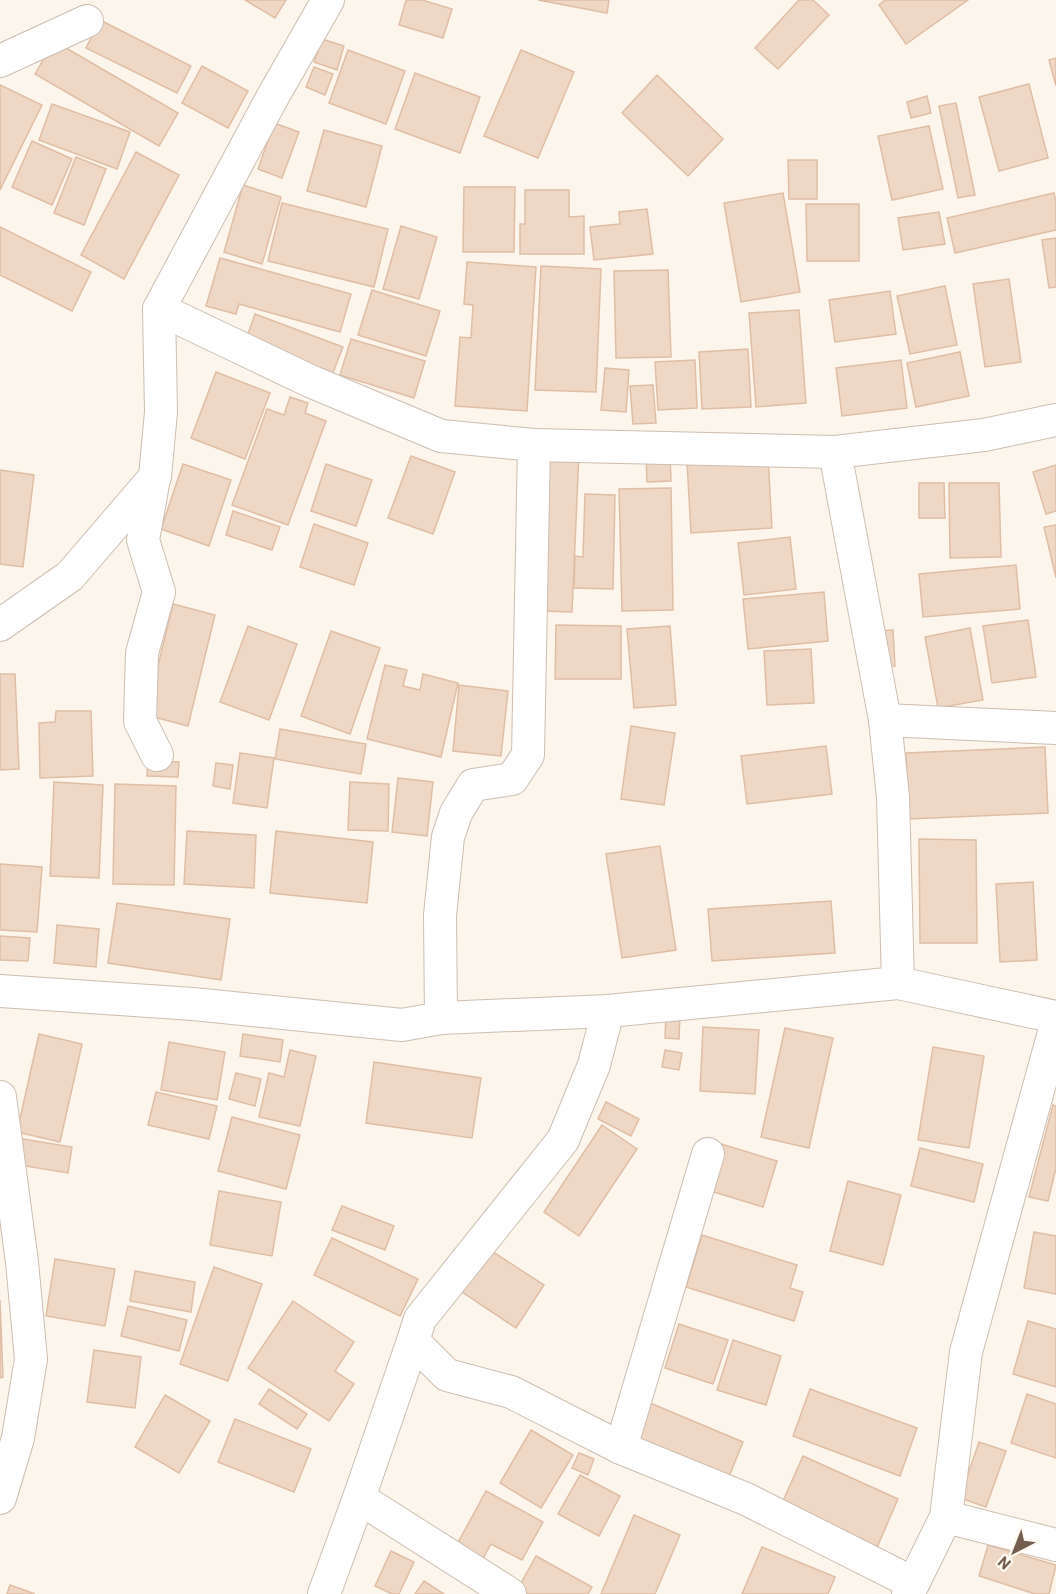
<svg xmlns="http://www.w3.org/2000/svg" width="1056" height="1594" viewBox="0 0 1056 1594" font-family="Barlow,sans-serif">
<rect width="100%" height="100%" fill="#fbf5eb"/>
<!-- building -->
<g fill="#eed7c4" stroke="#e0bea6" stroke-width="1.5">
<polygon points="245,0 286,0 275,18"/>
<polygon points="406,0 422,0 452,9 443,38 399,25"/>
<polygon points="538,0 609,0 607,13"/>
<polygon points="799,0 813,0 829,15 778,69 755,48"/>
<polygon points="885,0 968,0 906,44 879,5"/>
<polygon points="100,20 191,66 177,93 86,48"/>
<polygon points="322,39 344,46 337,70 314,62"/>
<polygon points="54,41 178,113 159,146 35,74"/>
<polygon points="348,50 405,71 386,124 329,103"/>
<polygon points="521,50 574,72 538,158 484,136"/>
<polygon points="1056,58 1056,86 1049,60"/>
<polygon points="202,66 248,91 228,128 182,103"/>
<polygon points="314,67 333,74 325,95 306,87"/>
<polygon points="415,73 480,97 460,153 395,129"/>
<polygon points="657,75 723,139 688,176 622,113"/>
<polygon points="1029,84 1048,158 999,171 979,97"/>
<polygon points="0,85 42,105 0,190"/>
<polygon points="927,96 931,113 911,118 907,102"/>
<polygon points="956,103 975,195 958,198 939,106"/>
<polygon points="52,104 130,132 117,169 39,140"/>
<polygon points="274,123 299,132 282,178 258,169"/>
<polygon points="929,126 943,189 892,200 878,136"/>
<polygon points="324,130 382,146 366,207 307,191"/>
<polygon points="32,141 72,159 52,205 12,187"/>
<polygon points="136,152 179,175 124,279 81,255"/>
<polygon points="76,157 106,169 84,225 54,213"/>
<polygon points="788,160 817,160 817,199 789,199"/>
<polygon points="243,185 281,197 262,264 224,252"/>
<polygon points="464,187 515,187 514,252 463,252"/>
<polygon points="525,190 569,190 569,217 584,216 584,254 520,254 520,224 525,224"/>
<polygon points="783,193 800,292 741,302 724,203"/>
<polygon points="1054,193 1056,203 1056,230 955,253 947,218"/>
<polygon points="282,203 388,229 374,287 268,261"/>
<polygon points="806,204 859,204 859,261 807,261"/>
<polygon points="647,209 653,254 594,260 590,227 620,224 619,212"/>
<polygon points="939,212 945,244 903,250 898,218"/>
<polygon points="401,226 437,237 419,299 383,289"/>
<polygon points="0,227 91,272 72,311 0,275"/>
<polygon points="1056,238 1056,287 1049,288 1042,240"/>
<polygon points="220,258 351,294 340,332 239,304 236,314 206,306"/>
<polygon points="467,262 536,267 527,411 455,406 460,337 471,338 473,305 464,304"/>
<polygon points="541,266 601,269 596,392 535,390"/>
<polygon points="668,270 671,357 616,358 614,271"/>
<polygon points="1009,279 1021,362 985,367 973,284"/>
<polygon points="945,286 957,345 910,354 897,296"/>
<polygon points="372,290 440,311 426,356 358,335"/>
<polygon points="890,291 896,334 835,342 829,300"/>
<polygon points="799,310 806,403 756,407 749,313"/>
<polygon points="255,314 343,347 332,375 245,342"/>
<polygon points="351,339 425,361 414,398 340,375"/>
<polygon points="748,349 751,407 702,409 699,352"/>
<polygon points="960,352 969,396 916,407 907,363"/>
<polygon points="695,360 697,408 658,410 655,362"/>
<polygon points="901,360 907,408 842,416 836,368"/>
<polygon points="605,368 629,370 626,412 601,410"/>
<polygon points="216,372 270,393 245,459 191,438"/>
<polygon points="653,385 656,423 633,424 630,386"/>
<polygon points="290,397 308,403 305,413 326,421 288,525 232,505 267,409 284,415"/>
<polygon points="549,452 579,453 572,612 542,611"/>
<polygon points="670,455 671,481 647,482 646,456"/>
<polygon points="411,456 455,472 433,534 388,518"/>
<polygon points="768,457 772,528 691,533 687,462"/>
<polygon points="183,464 231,480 209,546 161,529"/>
<polygon points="326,464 372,480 356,526 311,511"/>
<polygon points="1056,465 1056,511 1046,514 1033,472"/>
<polygon points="0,470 34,475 23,567 0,564"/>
<polygon points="919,483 944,483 945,518 919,518"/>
<polygon points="949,483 999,483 1001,557 950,558"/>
<polygon points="671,488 673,610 622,611 619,489"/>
<polygon points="585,494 615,495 613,589 574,588 575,556 583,557"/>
<polygon points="233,511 280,527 272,550 226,535"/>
<polygon points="314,524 368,543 354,585 300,567"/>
<polygon points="1056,525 1056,578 1044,527"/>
<polygon points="790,537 796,589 744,595 738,543"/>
<polygon points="1016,565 1020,609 923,617 919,574"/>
<polygon points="824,592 828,641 748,649 743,599"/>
<polygon points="173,604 215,615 188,726 146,715"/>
<polygon points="1028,620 1036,677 992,683 983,626"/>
<polygon points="556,625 621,626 621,679 555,679"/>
<polygon points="248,626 297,644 269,720 220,702"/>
<polygon points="670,626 676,705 634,708 627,629"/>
<polygon points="970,628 983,700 938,708 925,637"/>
<polygon points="893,630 895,666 878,667 876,631"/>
<polygon points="331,631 380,648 350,734 301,716"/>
<polygon points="811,649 814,703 767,705 764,651"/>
<polygon points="385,665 407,670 403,686 420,690 423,674 458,683 441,757 367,739"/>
<polygon points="0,674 15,674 19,769 0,770"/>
<polygon points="459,685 508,691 501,756 453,751"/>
<polygon points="56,711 91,711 93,776 40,778 39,723 55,722"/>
<polygon points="631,726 675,733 664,805 621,799"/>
<polygon points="280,729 366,744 361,774 275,759"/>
<polygon points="826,746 832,794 747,804 741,756"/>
<polygon points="1045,747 1048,813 909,819 906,753"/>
<polygon points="240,753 274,758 267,808 233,803"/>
<polygon points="148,761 179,762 178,777 147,776"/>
<polygon points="216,763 233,765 230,789 213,786"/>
<polygon points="398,778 433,782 427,836 392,832"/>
<polygon points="54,782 103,785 99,878 50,876"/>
<polygon points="350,782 389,784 388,831 348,830"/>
<polygon points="115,784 176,786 174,885 113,884"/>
<polygon points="187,831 256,835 254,888 184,884"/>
<polygon points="276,831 373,842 367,903 270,893"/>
<polygon points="919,839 976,840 977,943 920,943"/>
<polygon points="660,846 676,950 622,958 606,854"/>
<polygon points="0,864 42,867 37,932 0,930"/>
<polygon points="1033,882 1037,960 1000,962 996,884"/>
<polygon points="831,901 835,953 712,961 708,909"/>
<polygon points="117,903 230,919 221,980 108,963"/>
<polygon points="57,925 99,929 96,967 54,963"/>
<polygon points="0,936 30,938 28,961 0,960"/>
<polygon points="666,1013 680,1014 679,1039 665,1038"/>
<polygon points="703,1027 759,1030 755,1094 700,1091"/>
<polygon points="785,1028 833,1038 809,1148 761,1137"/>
<polygon points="39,1034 82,1044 60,1142 17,1132"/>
<polygon points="243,1034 283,1040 280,1062 240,1056"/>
<polygon points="169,1042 225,1052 217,1100 161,1090"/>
<polygon points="933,1047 984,1056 969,1148 918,1140"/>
<polygon points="290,1050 316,1056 300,1126 259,1117 269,1073 284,1077"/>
<polygon points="665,1050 682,1053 679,1070 662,1067"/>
<polygon points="374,1062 481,1078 472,1138 366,1123"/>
<polygon points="236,1073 261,1079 255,1106 229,1099"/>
<polygon points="156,1092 217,1106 209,1139 148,1125"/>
<polygon points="606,1102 639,1119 631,1136 598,1119"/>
<polygon points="1053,1105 1056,1106 1056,1168 1048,1201 1029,1197"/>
<polygon points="232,1117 300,1135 286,1189 218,1171"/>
<polygon points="602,1125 637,1149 579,1236 544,1212"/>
<polygon points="17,1138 72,1147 68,1173 13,1164"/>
<polygon points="718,1143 777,1161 763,1207 704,1189"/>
<polygon points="920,1148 983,1164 974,1202 911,1186"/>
<polygon points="848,1181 901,1195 883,1265 830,1251"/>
<polygon points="219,1191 281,1202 272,1256 210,1245"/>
<polygon points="342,1206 394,1226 385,1250 332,1230"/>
<polygon points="1034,1232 1056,1236 1056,1294 1024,1288"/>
<polygon points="702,1235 797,1265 790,1288 803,1292 794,1321 686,1287"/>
<polygon points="332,1238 418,1279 400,1316 314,1275"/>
<polygon points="490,1250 544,1285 516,1328 462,1292"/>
<polygon points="55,1259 115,1269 105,1326 46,1316"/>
<polygon points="214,1267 262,1284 228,1381 180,1364"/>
<polygon points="135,1271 195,1282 191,1312 130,1301"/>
<polygon points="0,1300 3,1377 0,1378"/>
<polygon points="293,1301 354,1342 335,1371 354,1384 329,1421 248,1368"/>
<polygon points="128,1306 187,1320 179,1351 121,1336"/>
<polygon points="1028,1321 1056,1329 1056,1387 1013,1374"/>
<polygon points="679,1324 728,1340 713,1384 665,1368"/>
<polygon points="733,1340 781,1356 766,1405 717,1390"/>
<polygon points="94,1350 141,1357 135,1408 87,1402"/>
<polygon points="269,1389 307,1414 297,1429 259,1404"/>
<polygon points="810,1389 917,1428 900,1476 793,1436"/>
<polygon points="1027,1394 1056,1404 1056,1458 1011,1443"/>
<polygon points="165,1395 210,1421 179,1473 135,1447"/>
<polygon points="650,1403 743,1442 724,1489 630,1449"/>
<polygon points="235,1419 311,1449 294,1492 218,1462"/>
<polygon points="531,1430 573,1455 541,1508 500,1483"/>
<polygon points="979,1442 1006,1451 986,1507 960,1498"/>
<polygon points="579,1453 594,1459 588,1475 572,1468"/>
<polygon points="803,1456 898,1499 875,1552 779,1510"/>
<polygon points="580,1475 620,1496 599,1536 558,1514"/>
<polygon points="486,1491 543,1522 522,1560 491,1544 481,1562 455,1548"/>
<polygon points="634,1515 680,1535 655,1594 601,1594"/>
<polygon points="988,1545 1056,1565 1049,1594 1035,1594 979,1576"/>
<polygon points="762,1547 835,1577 828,1594 742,1594"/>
<polygon points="391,1551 414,1562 399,1594 392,1594 375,1586"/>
<polygon points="536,1556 592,1587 588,1594 515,1594"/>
<polygon points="424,1581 444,1594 415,1594"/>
<polygon points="10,1585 35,1594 7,1594"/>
</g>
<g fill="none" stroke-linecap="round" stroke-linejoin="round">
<defs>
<g id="minor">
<polyline points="0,61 87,21"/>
<polyline points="159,309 310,381 441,436 534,445 835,452 984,435 1056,420"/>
<polyline points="835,452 885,720 893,797 898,983"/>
<polyline points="154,478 143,540 159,592 142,653 140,721 157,755"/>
<polyline points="0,625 70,576 155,477 161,412 159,309 272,98 328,0"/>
<polyline points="885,720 1056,728"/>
<polyline points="0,991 193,1004 402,1025 441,1018 608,1011 898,983 1056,1017"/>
<polyline points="441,1018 440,915 448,837 456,813 473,785 512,779 528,755 534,445"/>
<polyline points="0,1097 22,1262 31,1359 18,1438 0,1498"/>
<polyline points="413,1341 447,1375 511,1392 621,1448 746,1499 913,1583"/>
<polyline points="621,1448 708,1154"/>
<polyline points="359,1498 510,1594"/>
<polyline points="946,1517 1056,1545"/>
<polyline points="324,1594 359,1498 413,1341 420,1319 563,1140 594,1065 608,1011"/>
<polyline points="908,1594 946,1517 966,1352 1056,1025"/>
</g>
</defs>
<!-- minor casing -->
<use href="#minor" stroke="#cdbeb1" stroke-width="34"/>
<!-- minor -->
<use href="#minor" stroke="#fff" stroke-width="32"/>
</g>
<!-- north arrow -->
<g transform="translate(1014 1552) rotate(222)" stroke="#fef9f1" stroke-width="4.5" paint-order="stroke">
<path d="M0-4.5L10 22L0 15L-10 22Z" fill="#745e4f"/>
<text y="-9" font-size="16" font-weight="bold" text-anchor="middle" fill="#745e4f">N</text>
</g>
</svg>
